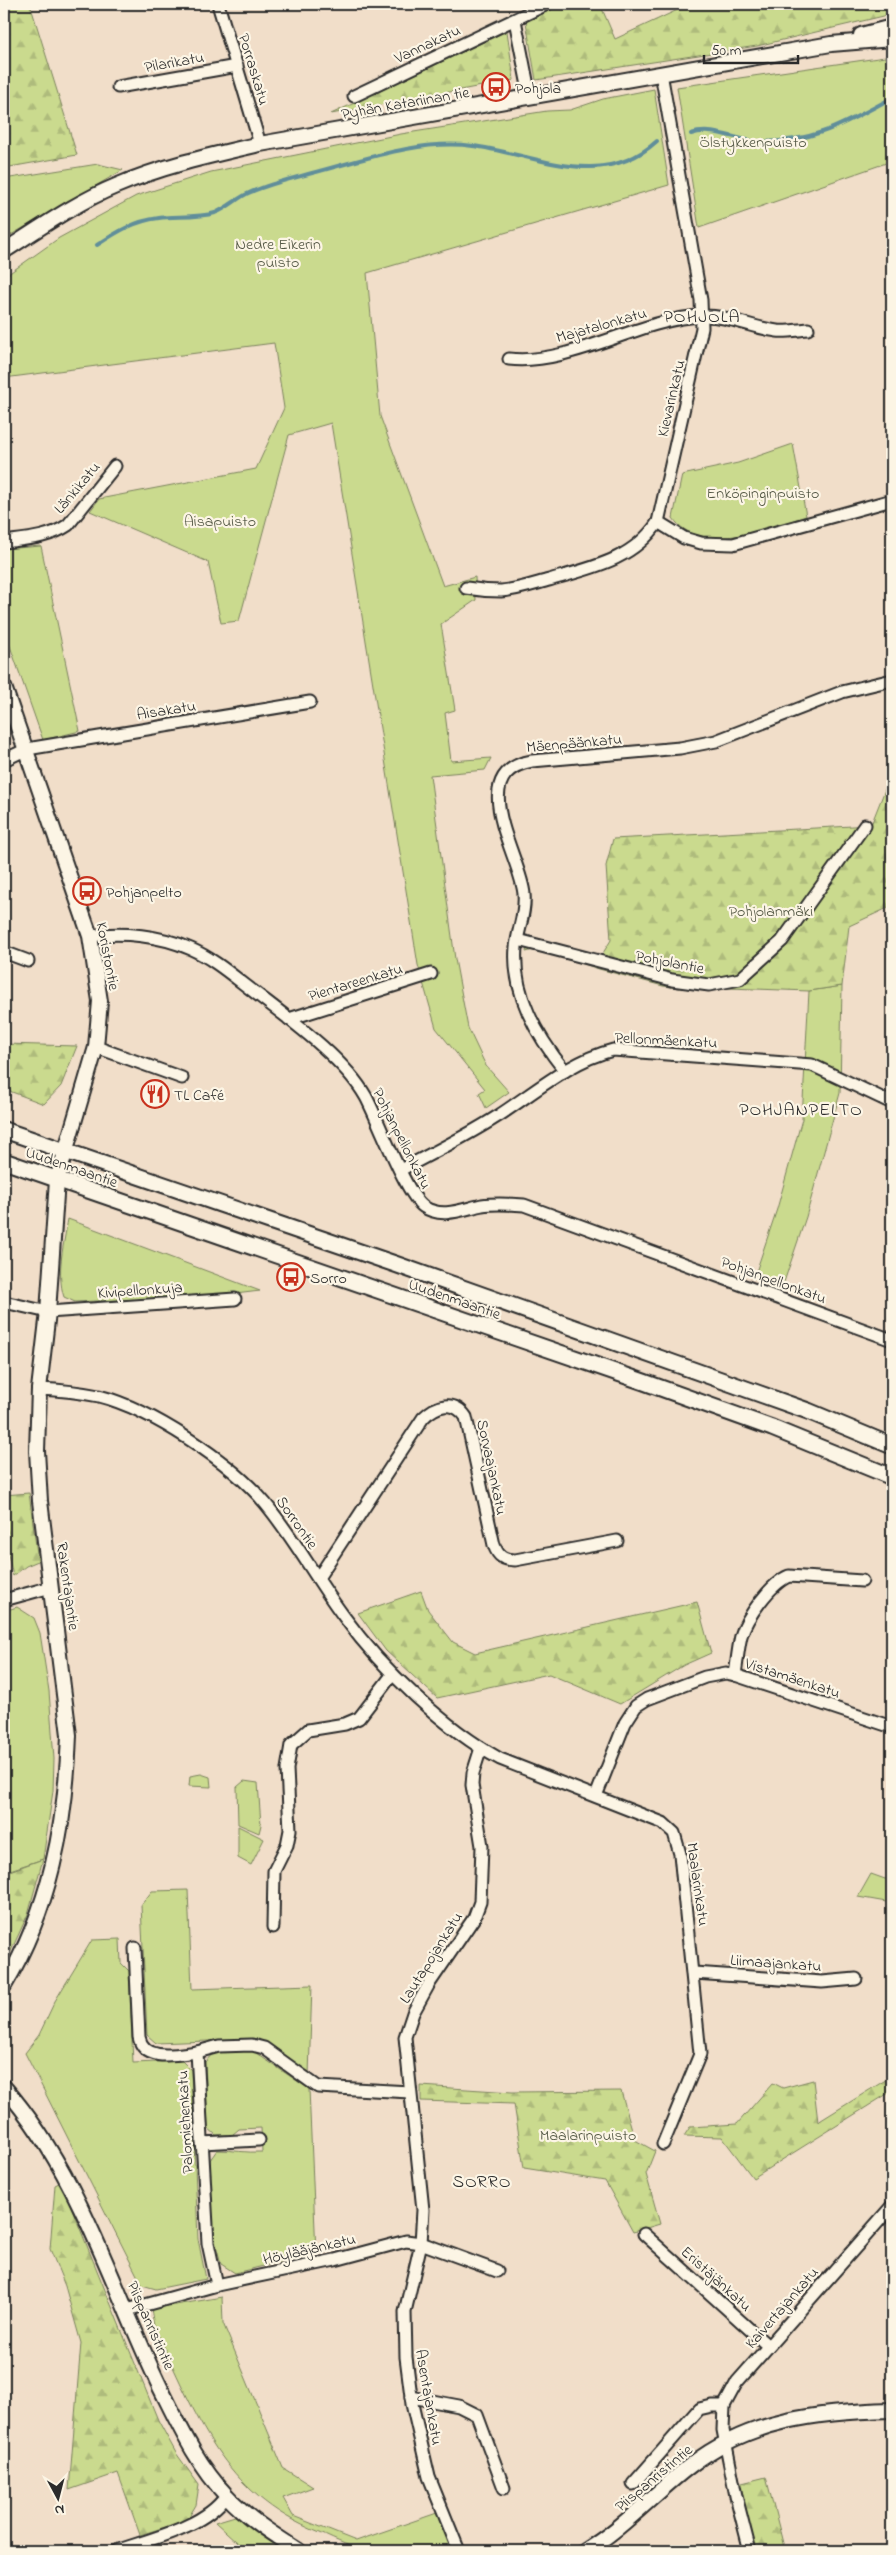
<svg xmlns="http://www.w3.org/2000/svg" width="896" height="2555" viewBox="0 0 896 2555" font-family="'Indie Flower',sans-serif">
<defs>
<pattern id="forest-firs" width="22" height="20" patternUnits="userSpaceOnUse" patternTransform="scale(1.25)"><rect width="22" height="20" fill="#cada8e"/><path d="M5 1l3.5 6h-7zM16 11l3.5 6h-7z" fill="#aebb7b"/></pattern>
</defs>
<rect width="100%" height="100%" fill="#f1dec9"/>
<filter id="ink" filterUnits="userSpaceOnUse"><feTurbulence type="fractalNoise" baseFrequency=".02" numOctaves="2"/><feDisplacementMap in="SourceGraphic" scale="10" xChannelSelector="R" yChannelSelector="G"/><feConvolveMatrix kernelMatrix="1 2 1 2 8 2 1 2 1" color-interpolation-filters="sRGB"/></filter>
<g filter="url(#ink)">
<!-- green -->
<g fill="#cada8e" stroke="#7a825c">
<polygon points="892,56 892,161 699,228 677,87"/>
<polygon points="654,89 669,185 367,273 380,416 443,586 475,577 476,600 441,624 455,710 445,713 451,761 491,758 485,770 430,775 455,959 468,1028 486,1066 509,1092 486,1108 479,1093 485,1089 436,1028 418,965 331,423 289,435 239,621 221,623 208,562 90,511 99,499 256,469 284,408 274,343 4,378 4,277 59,238 136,196 211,172 401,134 547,111 570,110 603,99"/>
<polygon points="98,164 123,170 4,239 4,179"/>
<path d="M 793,444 L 806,516 C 771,527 699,557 673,518 L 682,475 L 738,463 Z"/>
<polygon points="41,546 80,731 43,740 4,629 4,549"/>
<polygon points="842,986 840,1093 806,1217 782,1288 754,1278 777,1209 802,1119 809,991"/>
<path d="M 68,1219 L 260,1291 L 227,1295 L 75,1302 L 64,1297 C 56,1273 64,1243 68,1219 Z"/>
<polygon points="17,1607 34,1618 40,1633 49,1691 54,1759 53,1791 43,1859 4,1872 4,1611"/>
<polygon points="201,1774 210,1777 211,1787 189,1786 190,1776"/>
<polygon points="244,1781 258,1783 261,1825 259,1833 238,1824 237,1787"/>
<polygon points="238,1826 264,1839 251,1865 238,1858"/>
<polygon points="871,1874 885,1879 892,1877 892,1903 858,1897"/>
<polygon points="188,1890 192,1989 312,1985 309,2075 259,2039 156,2043 147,2035 141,1905 152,1891"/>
<polygon points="120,1939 121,1963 129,1971 133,2063 182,2061 191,2070 198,2239 206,2279 156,2289 142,2285 25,2053 39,2035 55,2001 92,1940"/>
<path d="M 253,2051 L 309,2089 L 316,2253 L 235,2273 L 221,2264 L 213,2233 L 210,2160 L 217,2150 C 233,2150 246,2153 262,2152 L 261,2128 L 239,2129 L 232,2135 L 216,2135 L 208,2128 L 205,2062 L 214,2052 Z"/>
<path d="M 222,2297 L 223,2323 L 283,2468 L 313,2487 L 283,2498 L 293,2516 L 356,2541 L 437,2513 L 454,2551 C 427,2551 397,2554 370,2551 C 353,2549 336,2540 320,2533 C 221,2493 197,2416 154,2326 L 151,2309 Z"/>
<polygon points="235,2516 288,2551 247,2551 215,2522"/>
</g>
<!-- forest -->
<g fill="url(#forest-firs)" stroke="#7a825c">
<polygon points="4,4 30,4 77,155 4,168"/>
<polygon points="563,4 600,4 615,39 684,7 683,4 892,4 892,14 757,46 536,80 526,22"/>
<polygon points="507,31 514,80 331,114"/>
<polygon points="888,782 892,784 892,906 849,926 842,986 809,991 728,988 699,990 663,986 599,969 537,949 526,952 529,937 600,958 611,940 606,866 613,839 871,825"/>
<polygon points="4,1044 77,1046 61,1086 44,1104 4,1089"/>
<polygon points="29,1493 38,1561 26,1566 13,1576 4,1537 4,1495"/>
<polygon points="421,1591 428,1610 453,1642 475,1653 697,1602 711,1653 684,1665 620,1704 549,1674 437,1698 386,1651 358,1613"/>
<polygon points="43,1859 28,1914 4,1966 4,1873"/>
<polygon points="892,2076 892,2091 753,2178 722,2137 684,2136 690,2127 737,2124 773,2083 783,2088 813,2080 818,2122"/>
<polygon points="421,2086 512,2092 621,2091 635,2140 655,2151 646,2174 660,2224 633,2232 605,2181 524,2168 514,2104 421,2101"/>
<polygon points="61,2182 158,2420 176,2453 199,2485 196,2505 187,2520 140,2535 118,2473 69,2490 81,2343 65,2286 50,2249 55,2185"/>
<polygon points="766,2477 785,2551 754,2551 738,2484"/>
</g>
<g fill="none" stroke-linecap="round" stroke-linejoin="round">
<!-- stream -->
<g stroke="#608e9a" stroke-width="4">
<path d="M 691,134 C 714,126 739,142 762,142 C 817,142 846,122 892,98"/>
<path d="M 97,245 C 117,232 134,221 159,218 C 176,216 198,218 215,213 C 228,208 238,197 251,192 C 272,183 295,178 316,172 C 365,159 421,139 473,146 C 535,154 601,192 657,141"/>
</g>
<defs>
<g id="minor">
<polyline points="218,4 260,144"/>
<polyline points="515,20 530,96"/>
<polyline points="118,87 237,66"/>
<polyline points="354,96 547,4"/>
<path d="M 509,359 C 570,366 641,318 702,316 C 728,315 752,328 777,331 C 787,332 797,330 808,329"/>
<polyline points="658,522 684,538 701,543 733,544 892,500"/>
<path d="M 4,542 C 26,539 49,538 68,525 L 115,466"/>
<path d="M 466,588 C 478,590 489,591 501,591 C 517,590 534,584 549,580 C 591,568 633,560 658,522 L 702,328 L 701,300 L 661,73"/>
<polyline points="4,760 27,749 310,702"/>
<path d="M 90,936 C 123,932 160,935 191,949 C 214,959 233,976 253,991 C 289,1019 344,1058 366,1097 C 379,1121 406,1195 424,1207 C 442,1219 463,1209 482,1205 C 496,1203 510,1204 524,1205 L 892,1340"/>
<polyline points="518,940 672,980 709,985 740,979 782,941 865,825"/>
<polyline points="4,952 28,961"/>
<polyline points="289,1019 431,974"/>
<polyline points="96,1047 182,1078"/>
<path d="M 565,1071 C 537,1036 512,994 516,947 C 518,929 526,912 524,894 C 521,857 463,773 532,761 L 680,748 L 716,741 L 842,692 L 892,680"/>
<path d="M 400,1170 C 433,1153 467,1136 498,1116 C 535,1092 570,1061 613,1050 L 812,1065 L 892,1103"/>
<polyline points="4,1302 48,1312 235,1299"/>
<path d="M 39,1389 C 59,1390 79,1392 99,1396 C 151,1409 231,1462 265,1503 C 295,1539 317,1581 345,1618 C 382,1669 445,1729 500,1759 L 663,1823 L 674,1833 L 680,1854 L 700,2054 L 663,2144"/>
<path d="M 318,1578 L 423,1418 C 436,1405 454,1399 466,1417 L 494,1545 C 498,1556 503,1560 515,1560 L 617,1541"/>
<polyline points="4,1600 51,1587"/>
<path d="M 735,1675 C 737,1662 738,1649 741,1636 C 746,1618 771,1583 789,1576 L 862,1581"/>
<polyline points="596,1796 625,1723 636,1706 647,1699 705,1677 726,1673 735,1675 892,1727"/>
<polyline points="273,1927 274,1871 287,1845 290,1830 287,1769 291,1745 308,1730 345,1724 359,1718 392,1675"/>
<path d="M 135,1948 L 139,2037 C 144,2063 178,2054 197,2052 L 208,2243 L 217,2285"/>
<polyline points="694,1973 822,1982 856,1979"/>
<polyline points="197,2052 219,2046 252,2045 264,2048 318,2087 410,2092"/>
<polyline points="202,2143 259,2140"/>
<polyline points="644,2234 768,2346"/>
<polyline points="127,2310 217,2285 335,2260 406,2241 421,2243 497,2271"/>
<polyline points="411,2397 459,2406 477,2415 504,2488"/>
<polyline points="633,2484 699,2409 712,2406 724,2406"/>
<path d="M 116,2551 C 150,2539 205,2527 226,2496"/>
<polyline points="459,2551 429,2477 412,2404 406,2357 405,2312 421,2243 423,2210 405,2037 413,2013 429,1984 474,1918 480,1902 482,1846 472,1785 473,1773 481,1748"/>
<polyline points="750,2551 736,2496 723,2430 724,2406 737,2382 892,2206"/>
</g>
<g id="tertiary">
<polyline points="861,35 892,27"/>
<path d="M 4,251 C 40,228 77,202 116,186 C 162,166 212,155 260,144 L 831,44 L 892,39"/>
<path d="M 4,687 L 90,936 L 100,1001 L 96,1047 L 57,1180 L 48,1312 L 39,1389 L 37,1451 L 40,1501 L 69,1735 C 66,1825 50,1909 4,1986"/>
<path d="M 4,2087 C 80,2174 111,2285 160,2387 C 179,2425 197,2465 227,2496 C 247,2518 274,2535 299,2551"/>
<path d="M 585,2551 C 625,2527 654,2493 691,2465 C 750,2419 820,2412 892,2410"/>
</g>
<g id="secondary">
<polyline points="4,1130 395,1264 808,1411 892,1446"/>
<polyline points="4,1161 644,1382 772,1428 892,1477"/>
</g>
</defs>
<!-- minor casing -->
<use href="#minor" stroke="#2b2b2b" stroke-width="15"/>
<!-- tertiary casing -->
<use href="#tertiary" stroke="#2b2b2b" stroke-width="18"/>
<!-- secondary casing -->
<use href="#secondary" stroke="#2b2b2b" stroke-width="19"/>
<!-- minor -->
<use href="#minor" stroke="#fcf5e5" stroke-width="11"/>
<!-- tertiary -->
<use href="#tertiary" stroke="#fcf5e5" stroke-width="14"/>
<!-- secondary -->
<use href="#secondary" stroke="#fcf5e5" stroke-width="15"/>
</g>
</g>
<!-- icons -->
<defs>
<symbol id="bus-ring" viewBox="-11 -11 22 22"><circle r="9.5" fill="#fcf5e5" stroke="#c8321e" stroke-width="1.5"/><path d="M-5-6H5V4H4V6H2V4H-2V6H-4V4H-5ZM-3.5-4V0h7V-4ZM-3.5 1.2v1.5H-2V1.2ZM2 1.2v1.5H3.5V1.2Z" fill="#c8321e"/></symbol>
<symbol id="restaurant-ring" viewBox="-11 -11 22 22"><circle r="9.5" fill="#fcf5e5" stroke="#c8321e" stroke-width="1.5"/><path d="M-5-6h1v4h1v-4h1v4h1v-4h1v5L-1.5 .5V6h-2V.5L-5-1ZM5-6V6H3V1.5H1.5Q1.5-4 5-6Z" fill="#c8321e"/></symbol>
</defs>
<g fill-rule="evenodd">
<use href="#bus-ring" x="480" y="71" width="32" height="32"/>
<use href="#bus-ring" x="71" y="875" width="32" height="32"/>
<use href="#restaurant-ring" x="139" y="1078" width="32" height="32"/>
<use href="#bus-ring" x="275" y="1261" width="32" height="32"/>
</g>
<g text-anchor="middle" stroke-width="4.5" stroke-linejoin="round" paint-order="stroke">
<!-- street labels -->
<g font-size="16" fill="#2b2b2b" stroke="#fcf5e5">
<text transform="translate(427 43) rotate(-25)" y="6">Vannakatu</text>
<text transform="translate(174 61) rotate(-10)" y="6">Pilarikatu</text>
<text transform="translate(255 69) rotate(73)" y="6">Porraskatu</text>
<text transform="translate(405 102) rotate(-10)" y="6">Pyhän Katariinan tie</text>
<text transform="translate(601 324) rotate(-16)" y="6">Majatalonkatu</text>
<text transform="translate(670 398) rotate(-77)" y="6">Kievarinkatu</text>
<text transform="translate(76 487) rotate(-50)" y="6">Länkikatu</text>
<text transform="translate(166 709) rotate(-9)" y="6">Aisakatu</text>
<text transform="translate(574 742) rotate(-5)" y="6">Mäenpäänkatu</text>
<text transform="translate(109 956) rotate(79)" y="6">Koristontie</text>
<text transform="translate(670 961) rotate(11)" y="6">Pohjolantie</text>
<text transform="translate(355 981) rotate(-17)" y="6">Pientareenkatu</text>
<text transform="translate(666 1039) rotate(3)" y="6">Pellonmäenkatu</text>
<text transform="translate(403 1138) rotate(63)" y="6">Pohjanpellonkatu</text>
<text transform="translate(72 1166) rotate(19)" y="6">Uudenmaantie</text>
<text transform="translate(774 1279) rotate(20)" y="6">Pohjanpellonkatu</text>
<text transform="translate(140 1289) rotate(-4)" y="6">Kivipellonkuja</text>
<text transform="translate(455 1298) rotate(19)" y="6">Uudenmaantie</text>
<text transform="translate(493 1467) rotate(78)" y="6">Sorvaajankatu</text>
<text transform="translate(298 1522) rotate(55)" y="6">Sorrontie</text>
<text transform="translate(69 1586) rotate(82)" y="6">Rakentajantie</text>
<text transform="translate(793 1677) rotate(18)" y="6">Vistamäenkatu</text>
<text transform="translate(699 1884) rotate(82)" y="6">Maalarinkatu</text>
<text transform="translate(430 1957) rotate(-58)" y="6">Lautapojankatu</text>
<text transform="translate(776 1962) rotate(4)" y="6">Liimaajankatu</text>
<text transform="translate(184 2122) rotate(-93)" y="6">Palomiehenkatu</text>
<text transform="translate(309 2248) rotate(-13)" y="6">Höylääjänkatu</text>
<text transform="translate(717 2278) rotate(42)" y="6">Eristäjänkatu</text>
<text transform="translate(781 2307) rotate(-49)" y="6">Kaivertajankatu</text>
<text transform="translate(152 2325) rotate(66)" y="6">Piispanristintie</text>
<text transform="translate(430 2397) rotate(80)" y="6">Asentajankatu</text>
<text transform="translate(653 2477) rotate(-40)" y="6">Piispanristintie</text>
</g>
<!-- poi labels -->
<g font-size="16" fill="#2b2b2b" stroke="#fcf5e5" text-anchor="start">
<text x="515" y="93">Pohjola</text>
<text x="106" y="897">Pohjanpelto</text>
<text x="174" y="1100">TL Café</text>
<text x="310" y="1283">Sorro</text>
</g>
<!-- park labels -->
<g font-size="16" fill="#535744" stroke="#fcf5e5">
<text x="753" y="147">Ölstykkenpuisto</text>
<text x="278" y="249">Nedre Eikerin<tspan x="278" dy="18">puisto</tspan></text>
<text x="763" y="498">Enköpinginpuisto</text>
<text x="220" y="526">Aisapuisto</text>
<text x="771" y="916">Pohjolanmäki</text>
<text x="588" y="2140">Maalarinpuisto</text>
</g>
<!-- neighbourhood labels -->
<g font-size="18" letter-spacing="1" fill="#2b2b2b" stroke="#fcf5e5">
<text x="702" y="322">POHJOLA</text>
<text x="801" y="1115">POHJANPELTO</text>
<text x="482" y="2187">SORRO</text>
</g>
</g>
<!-- margin -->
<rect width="896" height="2555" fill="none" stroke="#fcf5e5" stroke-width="20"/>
<rect x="10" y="10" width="876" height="2535" fill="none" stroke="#2b2b2b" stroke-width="2" filter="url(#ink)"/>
<!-- north arrow -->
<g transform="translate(58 2498) rotate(173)" stroke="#fcf5e5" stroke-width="4" paint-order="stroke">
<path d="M0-4L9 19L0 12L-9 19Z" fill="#2b2b2b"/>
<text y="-8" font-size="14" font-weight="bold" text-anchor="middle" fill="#2b2b2b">N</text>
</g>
<!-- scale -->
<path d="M704 55v8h94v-8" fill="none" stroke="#2b2b2b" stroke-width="2.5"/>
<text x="711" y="55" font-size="15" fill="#2b2b2b" stroke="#fcf5e5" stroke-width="4" paint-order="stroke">50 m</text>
</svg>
